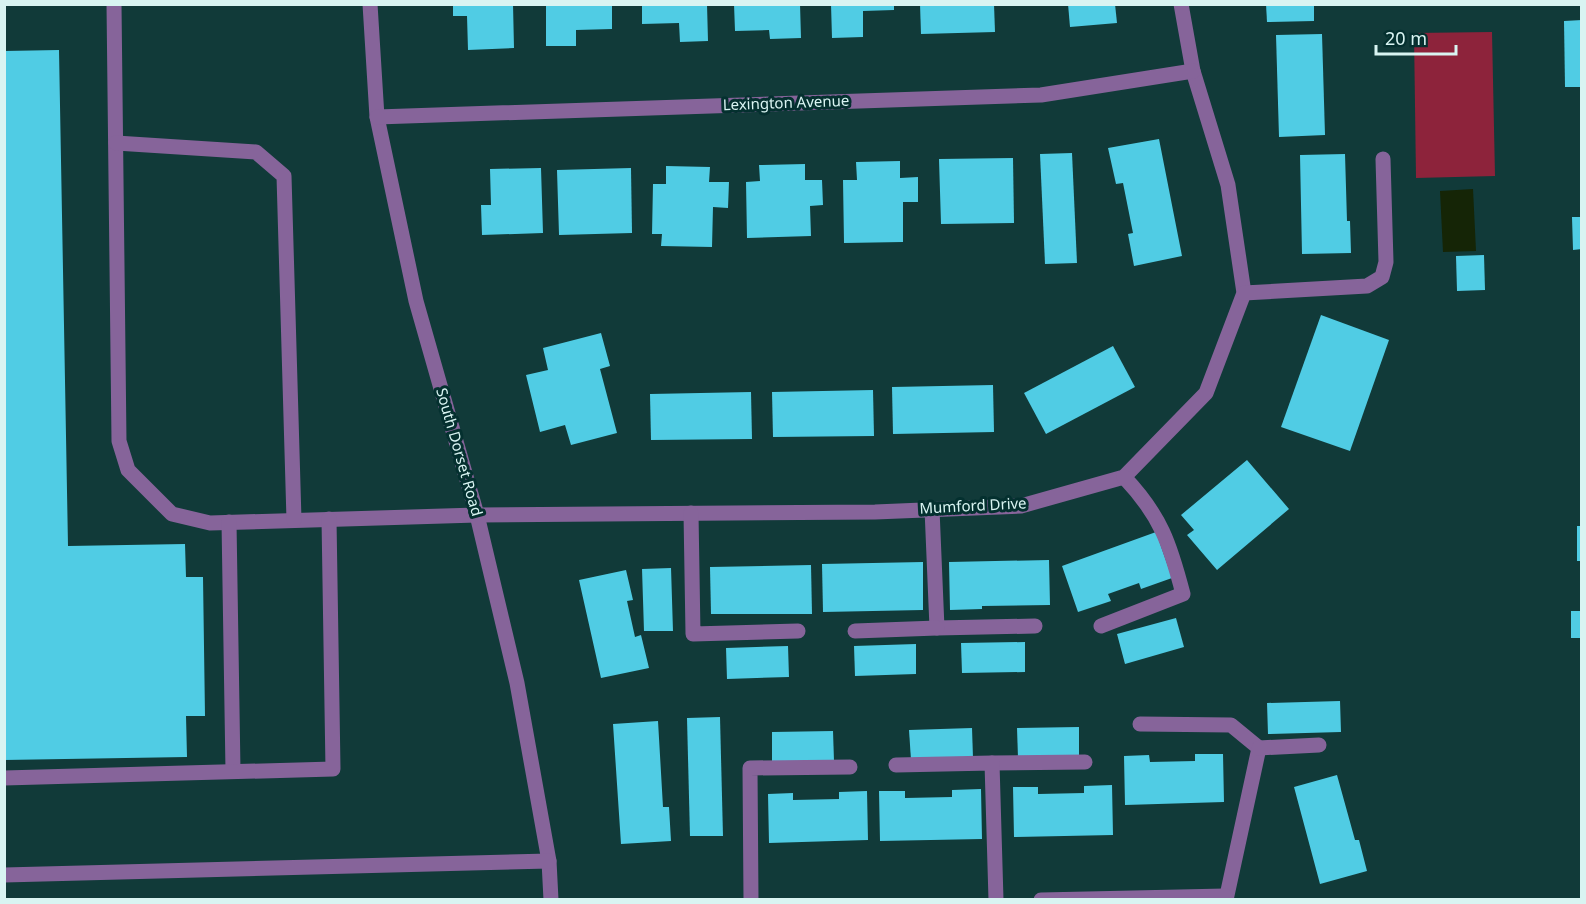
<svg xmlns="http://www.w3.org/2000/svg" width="1586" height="904" viewBox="0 0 1586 904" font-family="'Noto Sans',sans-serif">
<rect width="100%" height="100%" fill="#113a39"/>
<!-- green -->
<polygon fill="#8d233b" points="1492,32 1495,176 1416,178 1414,33"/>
<!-- water -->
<polygon fill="#152506" points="1473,189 1476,251 1443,252 1440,191"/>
<!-- building -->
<g fill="#50cce4">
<polygon points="453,4 513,4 514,48 468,50 467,16 453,16"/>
<polygon points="546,4 612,4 612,29 576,30 576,46 546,46"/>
<polygon points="642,4 707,4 708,41 680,42 679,23 642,24"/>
<polygon points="734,4 800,4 801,38 770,39 769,30 735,31"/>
<polygon points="831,4 894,4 894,10 863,11 863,37 832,38"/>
<polygon points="920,4 994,4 995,32 921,34"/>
<polygon points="1068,4 1115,4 1117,23 1070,27"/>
<polygon points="1266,4 1314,4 1314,21 1267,22"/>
<polygon points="1582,20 1582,87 1565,87 1564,21"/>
<polygon points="1322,34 1325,135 1279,137 1276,35"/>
<polygon points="59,50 68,546 185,544 186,577 203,577 205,716 186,716 187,757 4,760 4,51"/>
<polygon points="1159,139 1182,256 1134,266 1128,234 1133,233 1123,183 1116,184 1108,148"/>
<polygon points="1072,153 1077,263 1045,264 1040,154"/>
<polygon points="1345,154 1347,221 1350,221 1351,253 1302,254 1300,155"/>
<polygon points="1013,158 1014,223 941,224 939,159"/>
<polygon points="900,161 900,178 918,177 918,202 903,202 903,242 844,243 843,180 857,180 856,162"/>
<polygon points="805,164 805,180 822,180 823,205 810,206 811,236 747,238 746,182 760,181 759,165"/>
<polygon points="666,166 710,167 709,182 729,182 728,208 713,207 712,247 661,246 662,234 652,234 653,184 666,184"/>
<polygon points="541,168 543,233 482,235 481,205 491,205 490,169"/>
<polygon points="631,168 632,233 559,235 557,170"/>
<polygon points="1572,217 1582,217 1582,249 1573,250"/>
<polygon points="1484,255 1485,290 1457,291 1456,256"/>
<polygon points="1321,315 1389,340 1350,451 1281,427"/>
<polygon points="601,333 610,366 600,369 617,433 571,445 565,425 540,432 526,375 548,370 543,348"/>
<polygon points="1113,346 1135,387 1046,434 1024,393"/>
<polygon points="993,385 994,432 893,434 892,387"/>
<polygon points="873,390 874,436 773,437 772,392"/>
<polygon points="751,392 752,439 651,440 650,394"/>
<polygon points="1247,460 1289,509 1217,570 1187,535 1194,530 1181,515"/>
<rect x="1577" y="526" width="5" height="35"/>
<polygon points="1156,532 1172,578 1141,589 1139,583 1108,594 1111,601 1078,612 1062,566"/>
<polygon points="1049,560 1050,605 982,606 982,609 950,610 949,562"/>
<polygon points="923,562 923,610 823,612 822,564"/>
<polygon points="811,565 812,614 711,614 710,567"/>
<polygon points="671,568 673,631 644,631 642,569"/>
<polygon points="626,570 633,600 627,601 635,637 641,635 649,668 601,678 579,580"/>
<rect x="1571" y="611" width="11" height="27"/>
<polygon points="1176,618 1184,647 1125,664 1117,634"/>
<polygon points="1025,642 1025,672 962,673 961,643"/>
<polygon points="916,644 916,674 855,676 854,646"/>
<polygon points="788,646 789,677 727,679 726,648"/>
<polygon points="1340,701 1341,732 1268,734 1267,703"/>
<polygon points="720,717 723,836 690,836 687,718"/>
<polygon points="658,721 663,807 669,807 671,841 621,844 613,724"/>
<polygon points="1079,727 1079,756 1018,758 1017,728"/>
<polygon points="972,728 973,758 911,760 909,730"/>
<polygon points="833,731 834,761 772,762 772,732"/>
<polygon points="1195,754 1223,754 1224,802 1125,805 1124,756 1149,755 1150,762 1195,761"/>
<polygon points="1337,775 1355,840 1359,840 1367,871 1320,884 1294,787"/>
<polygon points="1112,785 1113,835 1014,837 1013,787 1038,787 1038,794 1084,793 1084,786"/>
<polygon points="981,789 982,839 880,841 879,791 905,791 905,798 952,797 952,790"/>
<polygon points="867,791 868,840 769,843 768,794 793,793 793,800 839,799 839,792"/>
</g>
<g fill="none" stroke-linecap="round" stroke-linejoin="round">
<!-- minor -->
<g stroke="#86649a" stroke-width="15">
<polyline points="114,4 119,441 128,470 172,514 210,523 477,515 875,512 1021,506 1124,477 1206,393 1244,293 1228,185 1193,71 1181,4"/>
<polyline points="370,4 377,117 416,301 477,515 517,683 549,861 551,900"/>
<polyline points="377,117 1041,95 1193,71"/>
<polyline points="116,143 256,152 284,176 294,520"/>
<polyline points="1244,293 1367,286 1382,277 1386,262 1383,159"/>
<polyline points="932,509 937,628 1035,626"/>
<polyline points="691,513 693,634 798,631"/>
<polyline points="229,522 233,771"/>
<path d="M 1101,626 L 1183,594 C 1170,544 1161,516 1124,477"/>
<polyline points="855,631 937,628"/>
<polyline points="1140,724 1231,725 1259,748 1226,900"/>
<polyline points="1259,748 1319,745"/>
<polyline points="992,763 1085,762"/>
<polyline points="896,765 992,763 996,900"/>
<polyline points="4,778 333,769 329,519"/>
<polyline points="4,875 549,861"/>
<polyline points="751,900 750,768 850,767"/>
<polyline points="1041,900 1225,896"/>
</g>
</g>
<g text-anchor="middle" stroke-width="6" stroke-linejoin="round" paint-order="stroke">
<!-- street labels -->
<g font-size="15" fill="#d9f4f2" stroke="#04302f">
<text transform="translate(786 103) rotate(-2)" y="5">Lexington Avenue</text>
<text transform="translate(459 452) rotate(74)" y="5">South Dorset Road</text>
<text transform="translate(973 506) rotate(-3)" y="5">Mumford Drive</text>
</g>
</g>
<!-- border -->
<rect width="1586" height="904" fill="none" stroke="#d9f4f2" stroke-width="12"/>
<!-- scale -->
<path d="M1376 45v9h80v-9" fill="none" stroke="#d9f4f2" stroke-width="3"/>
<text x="1385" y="45" font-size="18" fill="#d9f4f2" stroke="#04302f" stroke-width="4.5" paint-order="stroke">20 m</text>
</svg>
